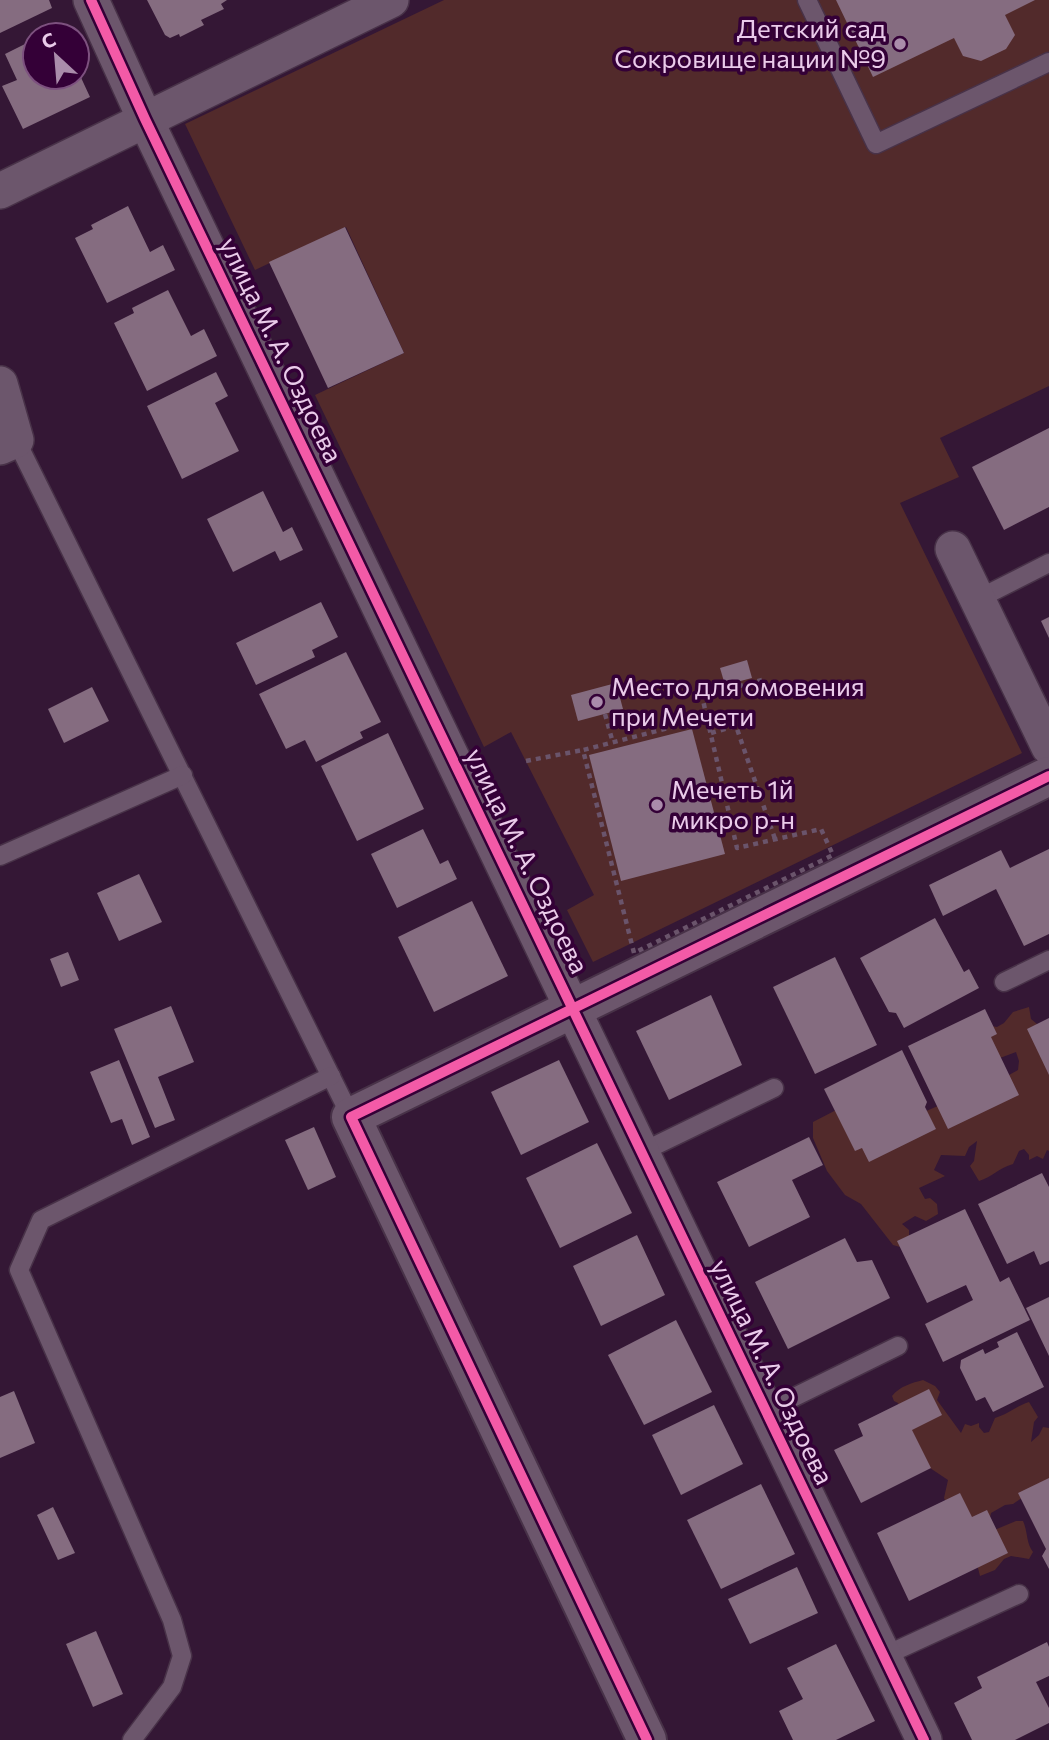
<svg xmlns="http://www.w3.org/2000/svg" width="1049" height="1740" viewBox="0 0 1049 1740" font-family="Commissioner,sans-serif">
<rect width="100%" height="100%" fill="#341735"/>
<!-- green -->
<g fill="#522a2b">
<polygon points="444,0 1049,0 1049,386 940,438 959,477 900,503 1022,753 593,962 567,910 594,895 511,732 484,747 315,395 404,353 346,227 255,270 185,124"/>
<path d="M 1029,1007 L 1031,1019 L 1037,1024 L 1037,1030 L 1049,1052 L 1049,1151 L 1047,1150 L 1043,1159 L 1037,1156 L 1029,1160 L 1029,1155 L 1024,1149 L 1019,1151 L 1013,1164 C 999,1168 992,1177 979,1181 L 970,1166 L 974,1161 L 977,1141 L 969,1147 L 965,1156 L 941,1155 L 934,1170 L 945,1176 L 919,1188 L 925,1199 L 930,1198 L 937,1204 L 938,1214 L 926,1221 L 915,1216 L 902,1224 L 909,1230 L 909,1240 L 900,1247 L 893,1245 L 861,1204 L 845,1195 L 827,1171 L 813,1138 L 813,1122 L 840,1108 L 924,1112 L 1009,1075 L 1018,1070 L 1019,1061 L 1016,1052 L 992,1061 L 979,1024 L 997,1027 L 1004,1023 L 1013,1012 Z"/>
<path d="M 923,1380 L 935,1386 L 940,1392 L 937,1400 L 961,1433 L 965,1424 L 971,1426 L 979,1423 L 979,1427 L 984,1433 L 989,1432 L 995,1418 C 1009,1414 1016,1406 1029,1402 L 1038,1417 L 1034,1422 L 1031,1442 L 1039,1435 L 1043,1427 L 1049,1428 L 1049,1490 L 1023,1497 L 1013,1504 L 1005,1505 L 991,1513 L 989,1522 L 992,1531 L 1016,1521 L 1023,1521 C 1028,1532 1026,1543 1033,1552 L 1029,1559 L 1011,1556 L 1004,1559 L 995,1570 L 980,1576 L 977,1564 L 944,1498 L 948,1480 L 918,1460 L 906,1433 L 898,1403 L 894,1401 L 892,1396 C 900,1386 912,1383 923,1380 Z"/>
</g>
<!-- building -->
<g fill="#856c80">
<polygon points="0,0 49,0 52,8 0,33"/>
<polygon points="147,0 227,0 221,4 224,9 201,20 204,25 180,37 179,34 170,38 165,35"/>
<polygon points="836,0 1035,0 1005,15 1015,35 1006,49 981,61 963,56 954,38 873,77"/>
<polygon points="64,26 69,35 44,35"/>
<polygon points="35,39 35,77 77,77 77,69 90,97 23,129 2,86 17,80 5,54"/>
<polygon points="128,206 150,252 163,245 175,270 107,303 75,238 93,229 91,225"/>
<polygon points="345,227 404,353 328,388 269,262"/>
<polygon points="168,290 191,336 204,329 217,356 147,391 114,323 134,313 132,308"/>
<polygon points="216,372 228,396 215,403 239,451 182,479 147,406"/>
<polygon points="1049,428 1049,507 1004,530 972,467"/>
<polygon points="263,491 283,532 292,527 303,550 280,561 275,551 233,572 207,519"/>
<polygon points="321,602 338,637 312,650 315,657 256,685 236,643"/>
<polygon points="1049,617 1049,638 1041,621"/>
<polygon points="346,652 381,722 360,732 363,738 316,762 305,740 286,749 259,694"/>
<polygon points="747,660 752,678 725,685 720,668"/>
<polygon points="616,683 623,709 578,721 571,695"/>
<polygon points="92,687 109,721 64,743 48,709"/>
<polygon points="692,729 725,854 621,881 589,755"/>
<polygon points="388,733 424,809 357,841 321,766"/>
<polygon points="423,829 440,864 448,860 457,879 397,908 371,854"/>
<polygon points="1049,849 1049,934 1024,946 996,889 943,916 929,885 1001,850 1010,868"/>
<polygon points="139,874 162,922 119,941 97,893"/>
<polygon points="472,901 508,976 434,1012 398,937"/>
<polygon points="935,918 964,972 969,969 979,988 904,1028 896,1013 889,1012 860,958"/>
<polygon points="68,952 79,980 61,987 50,959"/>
<polygon points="835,957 877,1045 815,1074 773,987"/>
<polygon points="711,995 742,1065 669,1100 636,1031"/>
<polygon points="171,1006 194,1062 158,1077 175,1120 155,1128 114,1029"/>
<polygon points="985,1009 997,1034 991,1037 1019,1095 948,1129 908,1046"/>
<polygon points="1049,1018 1049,1075 1027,1029"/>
<polygon points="902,1050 927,1102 925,1107 936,1129 869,1162 862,1148 855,1151 824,1089"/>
<polygon points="119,1060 150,1137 132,1145 122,1119 111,1123 90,1072"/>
<polygon points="559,1060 589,1122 521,1155 491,1092"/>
<polygon points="314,1127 336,1177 308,1190 285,1140"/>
<polygon points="809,1137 823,1165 792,1180 810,1217 749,1247 717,1182"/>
<polygon points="597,1143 632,1213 560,1248 526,1178"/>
<polygon points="1042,1173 1049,1187 1049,1261 1040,1265 1034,1251 1007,1264 978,1204"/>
<polygon points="965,1209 1000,1282 1009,1277 1030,1320 943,1362 925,1324 973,1300 966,1285 927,1303 897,1241"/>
<polygon points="637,1235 665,1295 601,1326 573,1266"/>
<polygon points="845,1238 857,1262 872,1260 890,1298 788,1349 755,1282"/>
<polygon points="1049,1297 1049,1356 1026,1308"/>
<polygon points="676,1320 712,1392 644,1425 608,1355"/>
<polygon points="1017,1332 1044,1387 993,1412 985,1397 976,1401 960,1368 961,1360 983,1349 985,1354 999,1347 997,1342"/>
<polygon points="929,1389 942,1415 912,1430 931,1468 861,1503 834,1450 863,1436 858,1424"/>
<polygon points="14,1391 35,1443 0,1458 0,1397"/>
<polygon points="714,1405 743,1464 681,1495 652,1435"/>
<polygon points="1049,1478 1049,1569 1042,1556 1046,1549 1018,1493"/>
<polygon points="761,1484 795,1554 721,1589 687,1520"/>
<polygon points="960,1493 972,1517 987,1510 1008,1553 909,1601 877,1533"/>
<polygon points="53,1507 75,1553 58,1560 37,1515"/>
<polygon points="797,1567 818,1613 750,1644 728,1599"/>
<polygon points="96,1631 123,1694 93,1707 66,1644"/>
<polygon points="1047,1642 1049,1647 1049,1676 1036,1682 1049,1708 1049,1723 1015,1740 972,1740 954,1703 982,1688 977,1677"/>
<polygon points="836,1644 875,1721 836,1740 793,1740 779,1711 803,1699 787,1668"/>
</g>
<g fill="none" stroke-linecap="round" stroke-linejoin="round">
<defs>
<g id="service">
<polyline points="807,0 876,144 1049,62"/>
<polyline points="16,440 351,1117"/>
<polyline points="978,599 1049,563"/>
<polyline points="0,856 183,775"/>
<polyline points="1004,982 1049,960"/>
<polyline points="642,1152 774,1088"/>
<polyline points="766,1411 898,1346"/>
<polyline points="884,1656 1019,1594"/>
<polyline points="132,1740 172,1687 182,1656 172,1620 19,1270 41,1220 331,1076"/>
</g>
<g id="minor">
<polyline points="91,0 145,119 924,1740"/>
<polyline points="0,191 391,0"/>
<polyline points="0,384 16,440 0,447"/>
<polyline points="953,549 1049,747"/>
</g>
<polyline id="tertiary" points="647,1740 351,1117 1049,776"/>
</defs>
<!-- service casing -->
<use href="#service" stroke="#483248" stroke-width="21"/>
<!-- minor casing -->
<use href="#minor" stroke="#483248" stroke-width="38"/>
<!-- tertiary casing -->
<use href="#tertiary" stroke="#483248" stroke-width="42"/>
<!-- path -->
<g stroke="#6a546b" stroke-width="4.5" stroke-dasharray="5 5" stroke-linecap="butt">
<polyline points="605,714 613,743"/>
<polygon points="707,718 737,848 821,829 833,855 634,953 583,750"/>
<polyline points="707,718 702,696 762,680"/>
<polyline points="711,733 736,726 775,839"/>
<polyline points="526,761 583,750"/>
</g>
<!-- service -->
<use href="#service" stroke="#6c566c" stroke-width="18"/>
<!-- minor -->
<use href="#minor" stroke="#6c566c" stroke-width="35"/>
<!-- tertiary -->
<use href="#tertiary" stroke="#6c566c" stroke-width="38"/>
<defs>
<g id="cycleway">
<polyline points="91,0 145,119 924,1740"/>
<polyline points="647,1740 351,1117 1049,776"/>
</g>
</defs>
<!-- cycleway casing -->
<use href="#cycleway" stroke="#340037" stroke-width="15"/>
<!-- cycleway -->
<use href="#cycleway" stroke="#f35aa7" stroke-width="10"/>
</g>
<!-- markers -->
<g fill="#aa8cab" stroke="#340037" stroke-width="2.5">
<circle cx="900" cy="44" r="7"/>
<circle cx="597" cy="702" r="7"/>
<circle cx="657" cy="805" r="7"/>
</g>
<g text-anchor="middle" stroke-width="7" stroke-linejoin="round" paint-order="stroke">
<!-- poi labels -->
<g font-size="26" fill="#eacbea" stroke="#340037" text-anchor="start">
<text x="886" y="38" text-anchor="end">Детский сад<tspan x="886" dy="30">Сокровище нации №9</tspan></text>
<text x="611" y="696">Место для омовения<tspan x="611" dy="30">при Мечети</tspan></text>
<text x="671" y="799">Мечеть 1й<tspan x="671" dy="30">микро р-н</tspan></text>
</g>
<!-- street labels -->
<g font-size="26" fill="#eacbea" stroke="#340037">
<text transform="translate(281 350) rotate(64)" y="9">улица М. А. Оздоева</text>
<text transform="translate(527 861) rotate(64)" y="9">улица М. А. Оздоева</text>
<text transform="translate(772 1372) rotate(64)" y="9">улица М. А. Оздоева</text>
</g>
</g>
<!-- north arrow -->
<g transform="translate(56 56) rotate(334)"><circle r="33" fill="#340037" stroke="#7d517f" stroke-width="2"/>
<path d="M0-5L12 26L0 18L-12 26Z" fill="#aa8cab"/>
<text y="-10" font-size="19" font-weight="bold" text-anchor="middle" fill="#eacbea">С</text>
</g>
</svg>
